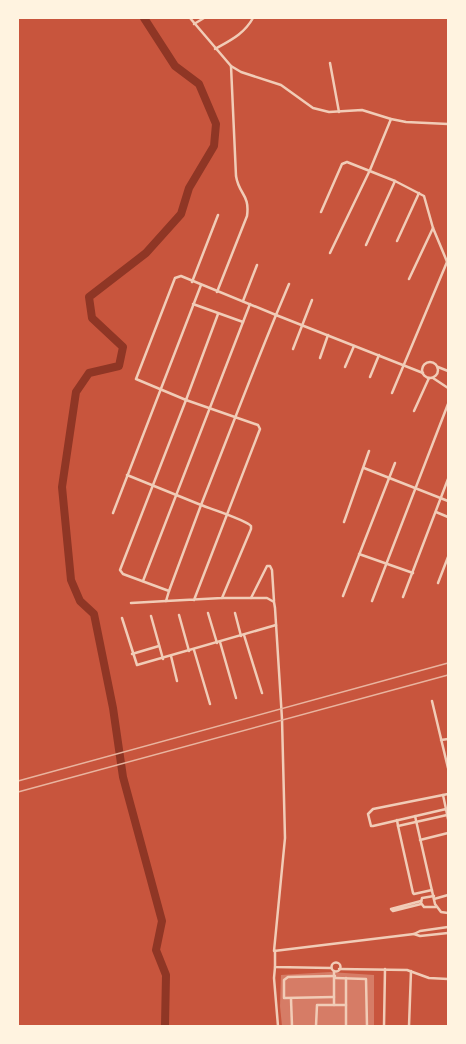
<svg xmlns="http://www.w3.org/2000/svg" width="466" height="1044" viewBox="0 0 466 1044" font-family="'Archivo Narrow',sans-serif">
<rect width="100%" height="100%" fill="#c8553d"/>
<g fill="none" stroke-linecap="round" stroke-linejoin="round">
<!-- river -->
<polyline stroke="#8f3625" stroke-width="8" points="144,18 175,66 199,84 216,124 214,146 189,188 181,214 146,253 89,297 92,318 123,347 119,366 89,373 76,392 62,487 71,580 80,601 94,614 113,708 123,777 162,921 156,950 166,975 165,1026"/>
</g>
<!-- building -->
<polygon fill="#d67c66" points="330,972 374,975 374,1026 282,1026 280,1006 281,975"/>
<g fill="none" stroke-linecap="round" stroke-linejoin="round">
<!-- minor -->
<g stroke="#f1ccb7" stroke-width="2.5">
<polyline points="190,18 231,66 241,72 281,85 313,108 329,112 362,110 391,119 406,122 448,124"/>
<polyline points="194,24 204,18"/>
<path d="M 215,49 C 231,40 244,34 253,18"/>
<polyline points="330,63 339,112"/>
<polyline points="321,212 342,164 347,162 395,181 424,196 433,228 448,264"/>
<polyline points="397,241 419,193"/>
<polyline points="366,245 395,181"/>
<polyline points="330,253 370,170 391,119"/>
<polyline points="409,279 433,228"/>
<polyline points="192,282 218,215"/>
<path d="M 217,292 L 247,216 C 250,194 239,195 236,176 L 231,66"/>
<polyline points="243,301 257,265"/>
<polyline points="193,304 243,322"/>
<polyline points="218,314 186,400 136,379 175,278 181,276 276,315 289,284"/>
<polyline points="293,349 312,300"/>
<polyline points="320,358 328,335"/>
<circle cx="430" cy="370" r="8"/>
<polyline points="345,367 354,346"/>
<polyline points="438,367 448,371"/>
<polyline points="370,377 379,355"/>
<polyline points="433,378 448,388"/>
<polyline points="392,393 447,262"/>
<polyline points="414,411 429,378"/>
<polyline points="364,468 448,501"/>
<polyline points="127,475 201,505 169,591"/>
<polyline points="436,512 448,517"/>
<polyline points="113,513 201,285"/>
<polyline points="344,522 369,451"/>
<polyline points="359,554 413,573"/>
<polyline points="143,581 250,304"/>
<polyline points="438,583 448,557"/>
<polyline points="343,596 395,463"/>
<polyline points="403,597 448,479"/>
<polyline points="222,598 267,598 274,602 275,608 282,719 285,838 274,951 414,934 420,931 448,927"/>
<polyline points="251,598 267,566 270,566 272,570 274,601"/>
<path d="M 194,600 L 260,429 L 258,425 L 186,400 L 120,570 L 123,574 L 169,591 L 166,601 L 222,598 L 251,529 L 251,526 C 246,520 211,509 201,505 C 226,442 250,378 276,315 L 423,373"/>
<polyline points="372,601 448,404"/>
<polyline points="131,603 166,601"/>
<polyline points="208,613 217,643"/>
<polyline points="235,613 241,636"/>
<polyline points="179,615 189,651"/>
<polyline points="151,616 163,659"/>
<polyline points="122,618 137,665 276,625"/>
<polyline points="244,635 262,693"/>
<polyline points="220,642 236,698"/>
<polyline points="194,650 210,704"/>
<polyline points="132,654 159,646"/>
<polyline points="171,656 177,681"/>
<polyline points="432,701 448,768"/>
<polyline points="441,740 448,739"/>
<polyline points="448,794 373,809 368,814 371,826 373,826 446,809 448,819"/>
<polyline points="443,795 446,809"/>
<polyline points="415,816 435,904 441,912 448,913"/>
<polyline points="397,820 398,826 447,815"/>
<polyline points="398,826 413,893 414,894 432,890"/>
<polyline points="420,840 448,833"/>
<polyline points="434,896 422,898 421,903 424,907 436,907"/>
<polyline points="434,899 448,895"/>
<polyline points="421,901 391,909 393,911 421,904"/>
<polyline points="414,934 420,936 448,933"/>
<polyline points="275,951 275,967 331,968"/>
<circle cx="336" cy="967" r="4.5"/>
<polyline points="275,967 274,978 278,1026"/>
<polyline points="339,969 407,970 429,978 448,979"/>
<polyline points="335,978 366,979 367,1026"/>
<polyline points="346,978 346,1005"/>
<polyline points="334,997 284,998 284,980 288,977 335,976"/>
<polyline points="291,999 292,1026"/>
<polyline points="334,1005 334,971"/>
<polyline points="316,1026 317,1005 346,1005 346,1026"/>
<polyline points="384,1026 385,969"/>
<polyline points="409,1026 411,971"/>
</g>
<!-- rail -->
<g stroke="#e9b49f" stroke-width="1.5">
<polyline points="18,781 448,663"/>
<polyline points="18,792 448,675"/>
</g>
</g>
<!-- border -->
<rect width="466" height="1044" fill="none" stroke="#fff3e0" stroke-width="38"/>
</svg>
